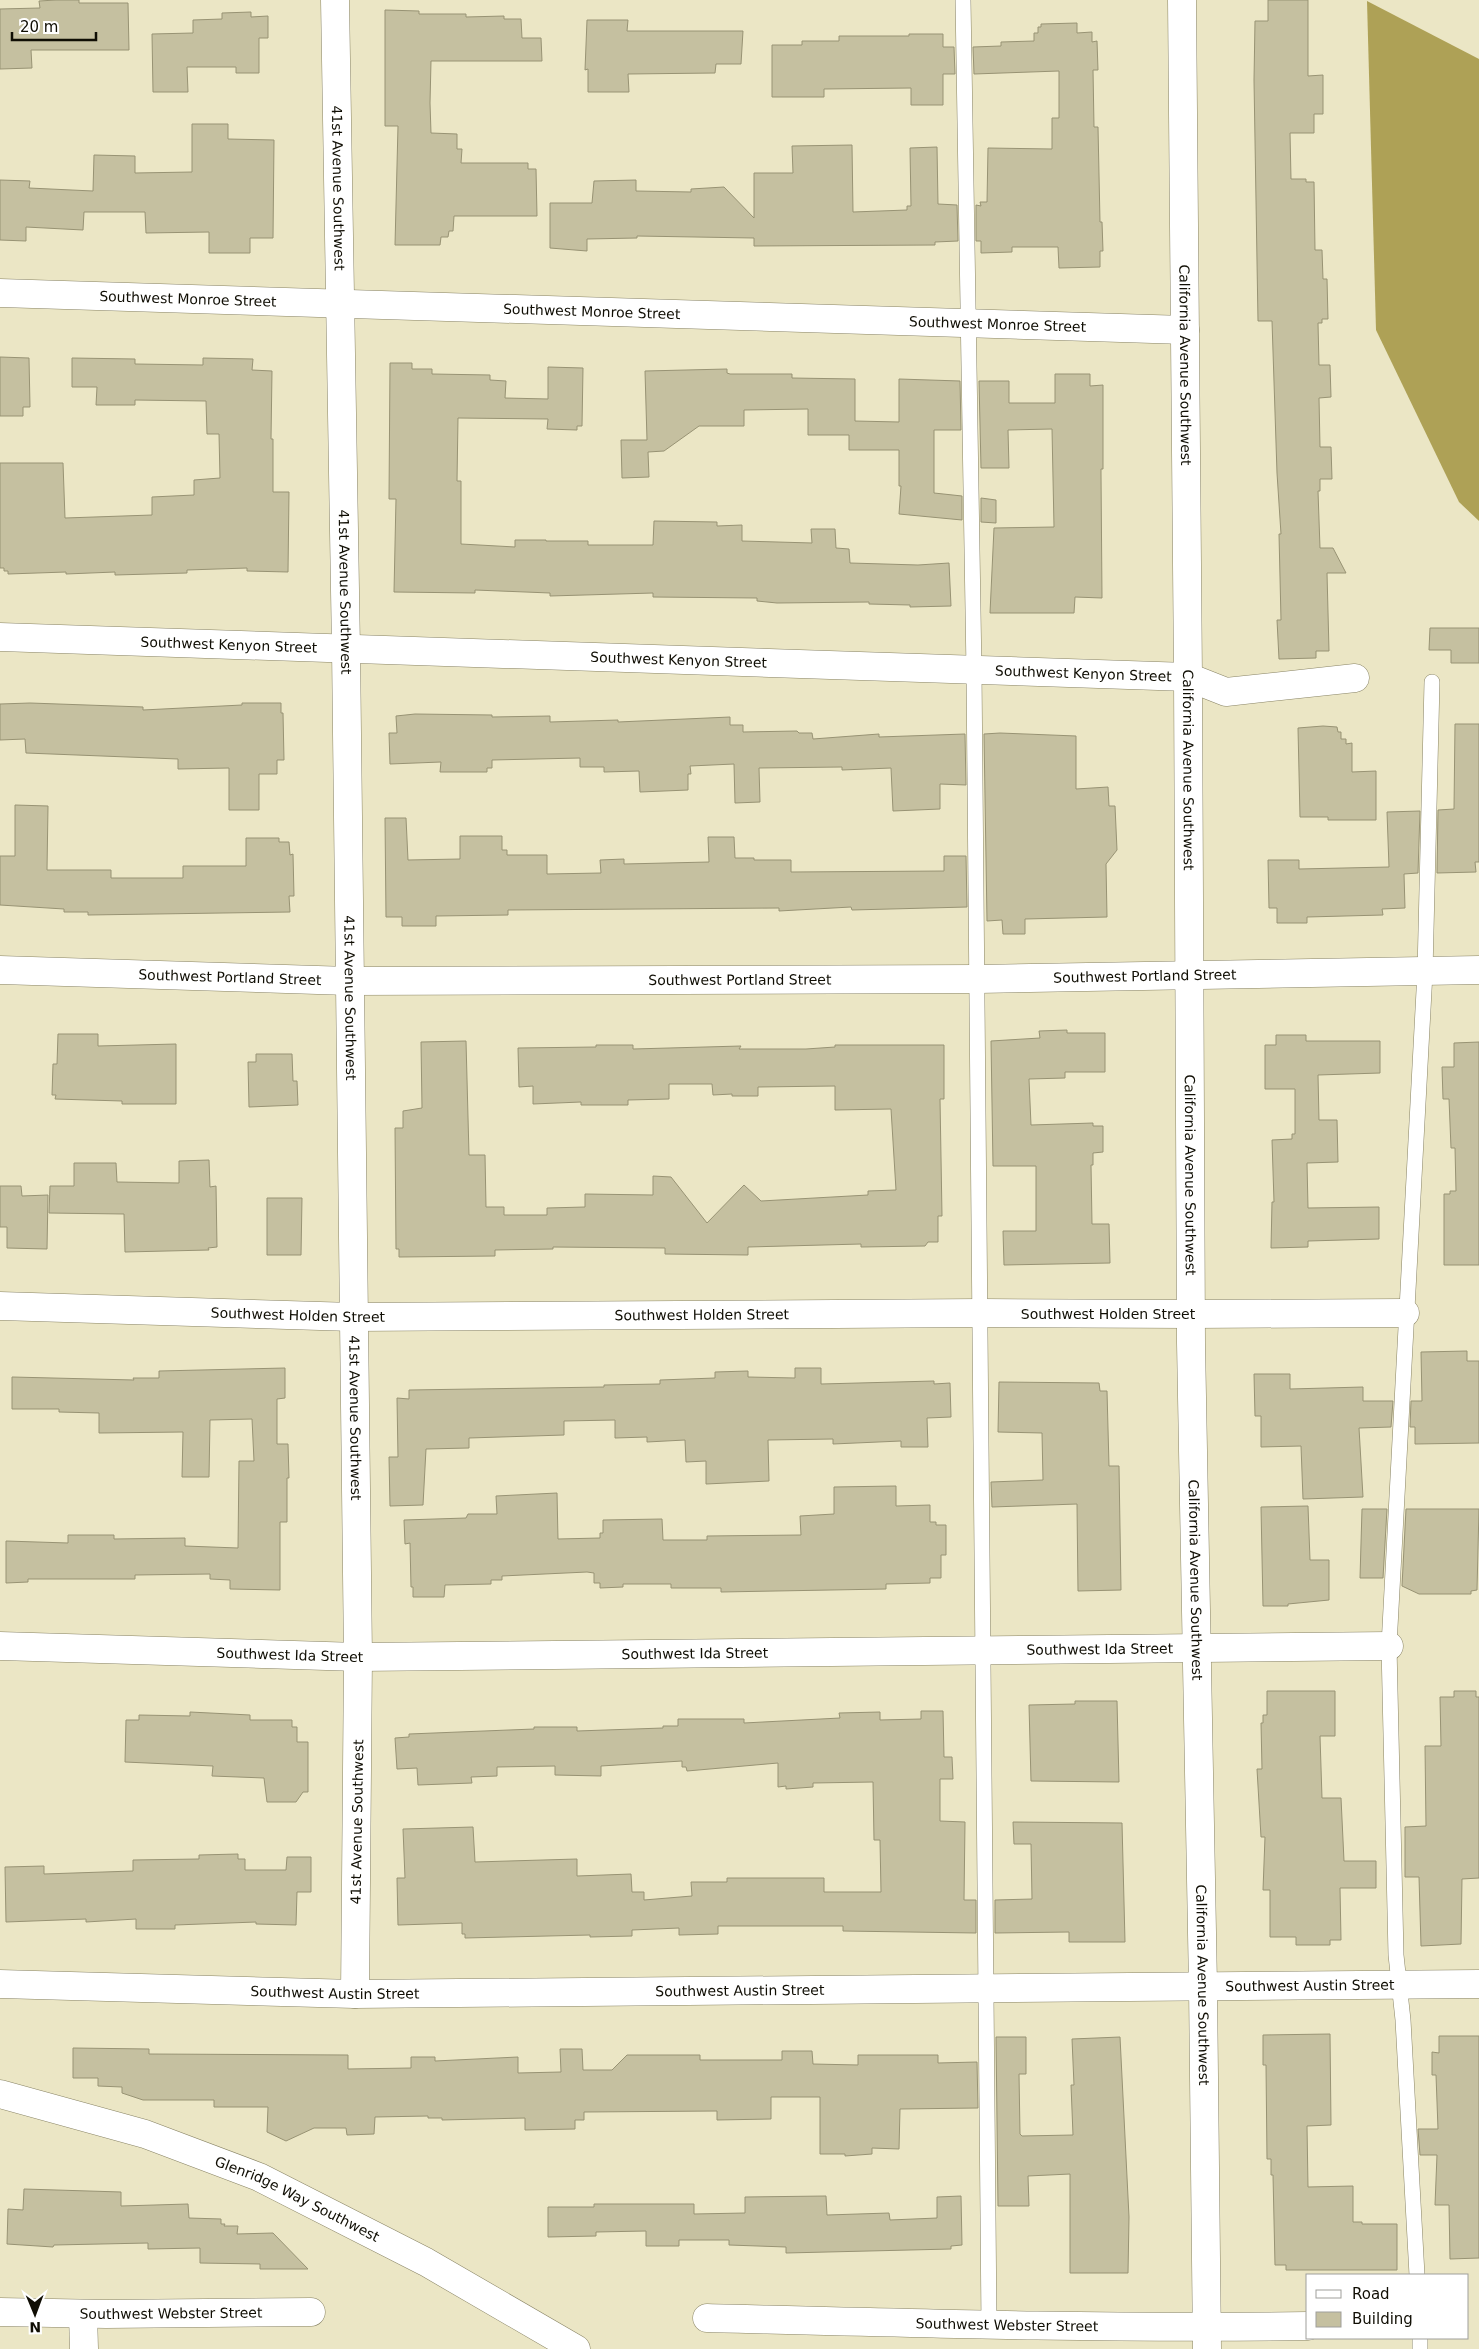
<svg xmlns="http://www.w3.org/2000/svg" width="1479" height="2349" viewBox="0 0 1479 2349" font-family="'DejaVu Sans',sans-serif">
<rect width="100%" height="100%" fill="#ebe6c5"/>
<!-- forest -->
<polygon fill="#aea156" points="1367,1 1479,59 1479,521 1459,502 1376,330"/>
<!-- building -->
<g fill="#c5c0a0" stroke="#989374">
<polygon points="56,0 79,0 79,3 128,3 129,50 31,50 32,68 0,69 0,9 40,8 39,1"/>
<polygon points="1268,0 1308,0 1308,76 1323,75 1323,114 1314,114 1314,133 1290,133 1291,179 1306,179 1306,182 1314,182 1315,250 1322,250 1323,279 1327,279 1328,319 1322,319 1322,323 1318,323 1319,365 1330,365 1331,397 1319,398 1320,447 1331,447 1332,479 1320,479 1320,491 1318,491 1320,548 1333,548 1346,573 1327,573 1329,651 1316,651 1316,658 1279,659 1277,620 1281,620 1279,534 1281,534 1277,473 1272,321 1258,321 1254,80 1255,21 1268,21"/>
<polygon points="385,10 419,11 419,14 466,14 466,17 504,16 504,19 521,19 522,38 541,38 542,61 431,61 430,103 431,133 457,134 457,149 462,149 461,163 528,163 528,169 536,169 537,216 454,216 453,231 449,231 448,237 441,237 440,245 395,245 398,126 385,126"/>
<polygon points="251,12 251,17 268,16 268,38 259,38 259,73 236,73 236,67 187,67 188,92 153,92 152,34 193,33 193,20 222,19 222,13"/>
<polygon points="587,20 628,20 627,31 743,31 741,64 716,64 715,73 628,74 629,92 588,92 588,69 585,70"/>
<polygon points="1077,23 1077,33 1092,32 1092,42 1097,41 1098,70 1093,70 1094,127 1098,127 1100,222 1102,222 1103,251 1100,251 1100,267 1059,268 1058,247 1012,247 1012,252 981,253 981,241 976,241 976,205 981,206 980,202 987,202 988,148 1052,149 1052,118 1059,118 1059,71 974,74 973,47 1001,46 1001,42 1034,41 1034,33 1038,33 1038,27 1041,27 1041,24"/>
<polygon points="909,34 943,34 943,47 954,47 955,74 943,74 943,105 911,105 911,88 824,89 824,97 772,97 772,45 802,45 802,41 839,41 839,36 909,36"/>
<polygon points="192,124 228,124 228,139 274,140 273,238 250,238 250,253 209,253 209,232 146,233 145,212 84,212 83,230 26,227 26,241 0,240 0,180 30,181 29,188 93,191 94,155 135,156 135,173 192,172"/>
<polygon points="852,145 853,212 907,210 907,206 911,206 910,148 937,147 938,204 957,205 958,241 935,242 935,245 754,246 754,238 637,236 637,238 587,239 587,251 550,248 550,203 592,203 594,181 636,180 636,191 691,192 691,189 724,187 754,218 754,173 793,173 792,146"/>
<polygon points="0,357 29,358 30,407 23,407 23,416 0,416"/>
<polygon points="72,358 135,359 135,364 203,365 203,358 253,359 252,370 272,371 271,439 273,439 273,492 289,492 288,572 247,571 247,568 187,570 187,573 115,575 115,572 66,574 66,572 8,574 8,571 4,571 4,568 0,568 0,463 63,463 65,518 152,515 152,497 194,495 194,480 220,478 219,434 207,434 206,401 135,400 135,405 96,405 97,387 72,387"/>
<polygon points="390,363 412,363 412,369 432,369 432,374 490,375 490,380 506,381 505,398 548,399 548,367 583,368 582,426 577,426 577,430 547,429 548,419 458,418 457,481 461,481 461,544 515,547 515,540 546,540 546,541 588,541 588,545 653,545 654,521 717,522 717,526 742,525 742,541 812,543 811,529 835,529 836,548 849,549 850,563 918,565 949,563 951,606 910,607 910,605 869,604 869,602 777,603 757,601 757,598 653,597 653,593 550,596 550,593 475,590 475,593 394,592 396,499 389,499"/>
<polygon points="727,369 727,373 730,374 792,374 792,378 855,379 855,421 899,422 899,379 960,381 961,430 934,430 934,493 962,496 962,520 899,514 901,486 899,486 899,450 849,450 849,435 808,435 808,409 744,410 744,426 699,426 664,451 648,452 649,477 622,478 621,440 647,440 645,371"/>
<polygon points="1055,374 1090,374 1090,386 1103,385 1103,469 1101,469 1101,474 1102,598 1075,597 1074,613 990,613 994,528 1054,527 1052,429 1008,430 1009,468 981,468 979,381 1009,381 1009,403 1055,403"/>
<polygon points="981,498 996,500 996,523 981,522"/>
<polygon points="1430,628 1479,628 1479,663 1451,663 1451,650 1429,650"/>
<polygon points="30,703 143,707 143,710 242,705 242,703 281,703 281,713 283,713 284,760 277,760 277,774 259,774 259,810 229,810 229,768 178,769 178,759 26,753 25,739 0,740 0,704"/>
<polygon points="415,714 492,715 492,717 550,716 550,722 618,720 618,722 730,717 730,725 743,725 743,732 797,731 799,733 812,733 813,739 879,734 879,737 965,734 966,785 940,784 940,809 893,811 891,768 842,770 842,767 759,768 760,802 735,803 734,764 690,766 691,774 688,774 688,790 640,792 639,771 604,772 604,767 580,767 580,758 492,760 492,768 487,768 487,772 440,772 441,762 390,764 389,733 397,733 396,716"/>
<polygon points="1455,724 1479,724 1479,862 1475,862 1476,872 1437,873 1438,810 1454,809"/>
<polygon points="1323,726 1337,727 1338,732 1341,732 1341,739 1346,739 1346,744 1352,743 1352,772 1376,771 1376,820 1328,820 1328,817 1300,817 1298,728"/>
<polygon points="1000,733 1076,736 1076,789 1108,787 1109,806 1115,806 1117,850 1106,864 1107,917 1025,919 1025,934 1003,934 1002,920 987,921 984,734"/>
<polygon points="15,805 48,806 47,870 111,870 111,878 183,878 183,866 246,866 246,838 279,838 279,842 289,842 290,855 293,854 294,896 289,896 290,912 88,915 88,912 64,912 64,909 0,905 0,856 15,856"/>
<polygon points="1420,811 1418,873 1404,874 1405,908 1382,909 1383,915 1307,917 1307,923 1277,923 1277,908 1269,908 1268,860 1299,860 1299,869 1389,867 1387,812"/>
<polygon points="385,818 406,818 408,860 460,859 460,836 502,836 502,850 507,850 507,855 547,855 547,874 601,873 600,860 624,859 624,864 709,862 708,837 734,837 735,858 754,858 754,860 791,860 791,872 944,871 944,856 966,856 967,907 852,910 851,907 779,911 779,908 508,910 508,915 436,916 436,926 402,926 402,917 386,917"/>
<polygon points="1067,1030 1067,1033 1105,1033 1105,1072 1065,1072 1065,1078 1029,1079 1031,1125 1093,1123 1093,1126 1103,1126 1103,1152 1093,1153 1093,1165 1091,1165 1092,1224 1109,1224 1110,1263 1004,1265 1003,1231 1036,1231 1036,1166 993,1166 991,1041 1040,1038 1039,1031"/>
<polygon points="58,1034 98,1034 98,1046 176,1044 176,1104 122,1104 122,1101 55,1099 56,1095 52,1095 53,1064 57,1064"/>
<polygon points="1276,1035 1306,1035 1306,1041 1380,1041 1380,1073 1318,1075 1319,1120 1337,1120 1338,1162 1307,1163 1308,1208 1379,1207 1379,1239 1308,1241 1308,1247 1271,1248 1272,1202 1274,1202 1272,1140 1292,1139 1292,1134 1295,1134 1295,1089 1265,1089 1265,1045 1276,1045"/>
<polygon points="466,1041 469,1155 485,1155 486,1207 504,1207 504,1215 547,1215 547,1208 585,1207 585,1194 653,1195 653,1176 671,1177 707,1223 744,1185 761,1201 868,1195 868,1191 896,1190 891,1109 835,1110 835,1086 758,1087 758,1096 732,1096 732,1094 713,1095 712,1084 669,1084 669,1099 628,1100 628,1105 581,1105 581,1102 533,1104 533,1086 519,1087 518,1048 596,1047 596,1045 633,1045 633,1049 741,1046 739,1049 806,1049 835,1047 835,1045 944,1045 944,1099 940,1099 942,1216 938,1216 938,1242 928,1242 925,1246 861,1247 861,1244 748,1247 748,1255 665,1254 665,1248 553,1247 553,1249 495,1250 495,1256 399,1257 399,1249 396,1249 395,1128 403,1128 403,1111 422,1108 421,1042"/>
<polygon points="1479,1042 1479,1265 1444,1265 1444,1194 1450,1194 1450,1191 1456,1191 1455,1148 1451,1148 1449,1099 1443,1099 1442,1067 1454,1067 1454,1043"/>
<polygon points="256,1054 292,1054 293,1081 297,1081 298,1105 249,1107 248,1062 256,1062"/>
<polygon points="209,1160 210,1187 216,1186 217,1247 208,1248 209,1250 125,1252 124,1214 49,1213 50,1186 74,1186 74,1163 116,1163 117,1182 179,1183 179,1161"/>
<polygon points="0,1186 21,1186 22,1196 48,1195 47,1249 7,1248 7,1227 0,1227"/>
<polygon points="267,1198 302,1198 301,1255 267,1255"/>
<polygon points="1467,1351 1467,1361 1479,1361 1479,1443 1415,1444 1415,1427 1410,1427 1411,1401 1422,1401 1421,1352"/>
<polygon points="285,1368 285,1398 277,1399 277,1444 288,1444 289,1478 287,1478 287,1522 280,1522 280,1590 230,1589 230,1580 210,1579 210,1574 135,1575 135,1579 28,1579 28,1582 6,1583 6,1541 68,1543 68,1535 114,1535 114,1539 185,1538 185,1546 238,1548 239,1461 254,1461 252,1419 210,1420 209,1477 182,1477 183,1432 99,1433 99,1413 59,1412 59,1409 12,1409 12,1377 134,1380 133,1378 159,1378 159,1371"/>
<polygon points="795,1368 821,1368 821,1384 934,1381 934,1384 950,1383 951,1417 927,1418 928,1447 901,1447 901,1441 833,1444 833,1439 768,1440 769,1481 706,1484 706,1461 686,1462 685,1440 647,1442 647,1437 615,1438 615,1420 564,1421 564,1435 469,1438 469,1448 426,1449 423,1505 390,1506 389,1457 398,1457 397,1398 409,1399 409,1390 604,1387 604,1385 660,1384 660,1380 715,1378 715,1372 748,1371 748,1377 795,1378"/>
<polygon points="1254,1374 1290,1374 1290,1389 1363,1387 1363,1401 1393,1401 1391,1427 1359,1428 1363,1497 1303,1499 1301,1446 1261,1447 1261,1416 1255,1416"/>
<polygon points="999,1382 1099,1383 1100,1391 1107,1391 1109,1466 1119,1466 1121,1590 1078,1591 1077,1504 992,1507 991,1482 1043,1480 1042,1433 998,1432"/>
<polygon points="896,1486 896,1506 930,1505 930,1522 936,1522 936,1525 946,1525 946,1555 941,1555 941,1578 930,1578 930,1583 886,1584 886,1589 721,1592 721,1588 671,1588 671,1584 623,1584 623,1587 600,1588 600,1583 594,1583 594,1573 587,1572 502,1576 502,1580 491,1580 491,1584 445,1585 444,1597 413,1597 413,1587 411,1587 410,1543 405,1544 404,1520 466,1518 468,1514 497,1514 496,1496 557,1493 558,1539 600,1538 600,1533 603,1533 603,1520 662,1519 663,1540 707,1540 707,1536 801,1535 800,1516 834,1514 834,1487"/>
<polygon points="1308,1506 1310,1560 1329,1560 1329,1600 1288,1604 1288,1606 1263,1606 1261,1507"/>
<polygon points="1362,1509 1387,1509 1383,1578 1360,1578"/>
<polygon points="1406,1509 1479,1509 1477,1590 1471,1591 1471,1594 1419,1594 1402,1586"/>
<polygon points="1267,1691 1335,1691 1335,1736 1320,1736 1322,1798 1341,1798 1344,1861 1376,1861 1376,1888 1340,1888 1341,1940 1330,1940 1330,1945 1296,1945 1296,1937 1270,1937 1270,1890 1263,1890 1265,1837 1261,1837 1257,1769 1262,1769 1261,1723 1263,1723 1263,1715 1267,1715"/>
<polygon points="1454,1691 1476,1691 1476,1697 1479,1697 1479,1878 1462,1879 1461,1944 1421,1946 1419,1877 1405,1877 1405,1827 1426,1826 1425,1746 1441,1746 1440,1697 1454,1697"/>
<polygon points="1075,1701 1117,1701 1119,1782 1031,1781 1029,1705 1075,1704"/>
<polygon points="921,1711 943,1711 944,1757 952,1757 953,1779 940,1779 940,1821 965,1822 964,1900 976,1900 976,1933 843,1931 843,1926 718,1926 718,1934 679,1935 679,1928 632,1930 632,1936 590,1937 590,1935 465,1938 465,1934 462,1934 462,1923 398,1925 397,1878 405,1878 403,1829 473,1827 475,1862 577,1859 577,1876 631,1874 632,1892 644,1892 644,1900 692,1896 691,1882 727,1882 727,1878 824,1878 824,1892 881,1892 880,1840 874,1840 873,1782 813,1783 813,1787 786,1789 786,1786 778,1787 778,1763 687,1771 686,1767 682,1767 682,1761 601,1766 601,1776 555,1775 555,1766 497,1767 497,1776 471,1777 472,1783 418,1785 417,1768 397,1769 395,1738 409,1737 409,1734 534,1729 534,1727 577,1727 577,1731 663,1728 663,1726 678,1726 678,1719 744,1719 744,1723 840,1718 839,1713 880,1712 880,1720 921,1719"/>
<polygon points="190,1712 250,1715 250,1720 292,1720 292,1727 297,1727 297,1742 308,1742 308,1792 303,1792 296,1802 267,1802 264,1778 212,1776 213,1766 125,1762 126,1720 139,1720 139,1715 190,1716"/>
<polygon points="1013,1822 1122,1823 1125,1942 1069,1942 1069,1932 995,1933 995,1900 1032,1899 1031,1844 1014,1844"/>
<polygon points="238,1854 238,1859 245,1859 245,1870 286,1870 287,1857 311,1857 311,1892 297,1892 296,1925 256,1924 256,1922 175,1925 175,1929 136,1929 136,1919 86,1922 86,1919 6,1922 5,1867 44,1866 44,1874 133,1871 133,1860 199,1859 199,1855"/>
<polygon points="1330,2034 1331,2125 1307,2126 1308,2187 1353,2186 1353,2222 1362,2222 1362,2224 1397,2224 1397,2270 1286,2270 1286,2265 1275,2265 1273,2175 1271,2175 1271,2159 1267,2159 1266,2065 1263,2065 1263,2035"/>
<polygon points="1439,2036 1479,2036 1479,2258 1450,2259 1449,2205 1435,2205 1437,2155 1420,2155 1418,2129 1438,2129 1436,2075 1432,2075 1432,2052 1439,2053"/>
<polygon points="996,2037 1026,2037 1026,2074 1019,2074 1020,2134 1022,2136 1073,2135 1071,2085 1074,2085 1072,2039 1120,2037 1129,2217 1128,2273 1070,2273 1070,2174 1028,2176 1029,2206 998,2206"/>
<polygon points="73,2048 149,2049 149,2054 348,2055 348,2069 411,2068 411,2057 435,2057 435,2061 518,2057 518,2073 561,2072 560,2049 582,2049 583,2070 612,2070 627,2055 700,2055 700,2060 782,2060 782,2051 812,2051 813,2064 858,2065 858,2055 938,2055 938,2063 977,2062 978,2108 900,2109 899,2149 872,2148 872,2154 845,2156 845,2154 820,2154 820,2097 771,2097 771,2119 717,2120 717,2111 584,2112 584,2120 575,2120 575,2129 525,2130 525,2118 442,2120 442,2118 428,2118 428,2116 375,2117 374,2134 347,2135 346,2128 314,2128 286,2141 267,2132 268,2107 214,2107 214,2100 143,2100 122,2093 122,2087 98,2086 98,2078 73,2078"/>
<polygon points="24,2189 121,2192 121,2206 188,2204 189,2218 221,2219 221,2224 225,2224 224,2226 238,2226 237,2234 273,2233 308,2269 260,2269 260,2264 200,2263 200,2248 148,2249 148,2243 54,2245 53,2247 7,2244 8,2209 23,2210"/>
<polygon points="826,2196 827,2215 889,2213 890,2220 937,2218 937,2197 961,2196 962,2245 951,2246 951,2249 786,2253 786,2247 729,2245 729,2240 679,2240 679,2246 646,2246 646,2231 596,2232 596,2236 548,2237 548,2207 594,2207 594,2204 694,2204 694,2214 745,2213 745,2197"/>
</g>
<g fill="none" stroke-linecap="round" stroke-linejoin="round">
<defs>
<g id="lane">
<polyline points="963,0 974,671 989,2325"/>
<polyline points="1417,2275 1403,2020 1396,1955 1389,1646 1425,972 1432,682"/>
<polyline points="1420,2349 1420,2338"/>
</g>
<g id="street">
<path id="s1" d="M 335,0 L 346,649 L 358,1657 L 355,1994"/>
<path id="s2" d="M 0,293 L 1185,330"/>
<path id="s3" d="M 0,637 L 1188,677 L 1226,692 L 1355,678"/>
<path id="s4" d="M 0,970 L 349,981 L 978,979 L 1479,970"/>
<polyline points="1191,1314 1405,1313"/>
<path id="s5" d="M 0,1646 L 358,1657 L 1389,1646"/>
<path id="s6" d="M 0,1984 L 355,1994 L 1479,1984"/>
<path id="s7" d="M 0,2094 L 145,2134 L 259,2177 L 426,2262 L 576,2349"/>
<path id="s8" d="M 0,2312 L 106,2314 L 311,2312"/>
<polyline points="83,2314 84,2349"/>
<path id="s9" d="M 707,2318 C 907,2323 1107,2329 1308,2326"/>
</g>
<g id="secondary">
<path id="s10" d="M 1182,0 L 1188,677 L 1191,1343 L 1203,1986 L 1207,2349"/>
<path id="s11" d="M 0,1306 L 353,1317 L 981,1313 L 1191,1314"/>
</g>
</defs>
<!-- lane casing -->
<use href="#lane" stroke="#898465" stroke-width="16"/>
<!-- street casing -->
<use href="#street" stroke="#898465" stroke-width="29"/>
<!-- secondary casing -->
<use href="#secondary" stroke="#898465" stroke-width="29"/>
<!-- lane -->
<use href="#lane" stroke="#fff" stroke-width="15"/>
<!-- street -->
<use href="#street" stroke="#fff" stroke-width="28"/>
<!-- secondary -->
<use href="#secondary" stroke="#fff" stroke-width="28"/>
</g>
<g text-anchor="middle" stroke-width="4" stroke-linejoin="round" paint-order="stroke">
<!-- street labels -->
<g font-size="14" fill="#100e04" stroke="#fff">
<text dy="5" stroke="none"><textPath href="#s1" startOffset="188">41st Avenue Southwest</textPath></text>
<text dy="5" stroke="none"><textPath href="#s2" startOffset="188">Southwest Monroe Street</textPath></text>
<text dy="5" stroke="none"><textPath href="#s2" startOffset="592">Southwest Monroe Street</textPath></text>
<text dy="5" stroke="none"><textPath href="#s2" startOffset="998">Southwest Monroe Street</textPath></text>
<text dy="5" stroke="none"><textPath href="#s10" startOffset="365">California Avenue Southwest</textPath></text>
<text dy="5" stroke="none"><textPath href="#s1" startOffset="592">41st Avenue Southwest</textPath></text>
<text dy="5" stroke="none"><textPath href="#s3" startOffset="229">Southwest Kenyon Street</textPath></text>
<text dy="5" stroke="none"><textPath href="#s3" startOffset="679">Southwest Kenyon Street</textPath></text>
<text dy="5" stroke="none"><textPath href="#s3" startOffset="1084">Southwest Kenyon Street</textPath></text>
<text dy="5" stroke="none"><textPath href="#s10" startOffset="770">California Avenue Southwest</textPath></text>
<text dy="5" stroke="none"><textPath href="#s4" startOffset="230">Southwest Portland Street</textPath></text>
<text dy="5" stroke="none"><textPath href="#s4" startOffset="1145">Southwest Portland Street</textPath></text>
<text dy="5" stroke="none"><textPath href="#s4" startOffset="740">Southwest Portland Street</textPath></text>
<text dy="5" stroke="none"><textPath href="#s1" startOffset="998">41st Avenue Southwest</textPath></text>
<text dy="5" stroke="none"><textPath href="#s10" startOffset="1175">California Avenue Southwest</textPath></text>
<text dy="5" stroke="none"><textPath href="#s11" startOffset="298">Southwest Holden Street</textPath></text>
<text x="1108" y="1319">Southwest Holden Street</text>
<text dy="5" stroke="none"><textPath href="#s11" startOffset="702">Southwest Holden Street</textPath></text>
<text dy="5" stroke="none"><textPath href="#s1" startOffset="1418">41st Avenue Southwest</textPath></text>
<text dy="5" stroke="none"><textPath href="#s10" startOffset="1580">California Avenue Southwest</textPath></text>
<text dy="5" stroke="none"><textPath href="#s5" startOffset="1100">Southwest Ida Street</textPath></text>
<text dy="5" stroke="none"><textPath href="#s5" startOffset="695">Southwest Ida Street</textPath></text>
<text dy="5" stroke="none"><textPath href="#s5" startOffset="290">Southwest Ida Street</textPath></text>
<text transform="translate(357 1822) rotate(-89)" y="5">41st Avenue Southwest</text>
<text dy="5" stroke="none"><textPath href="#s10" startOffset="1985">California Avenue Southwest</textPath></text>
<text dy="5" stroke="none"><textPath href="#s6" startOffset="1310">Southwest Austin Street</textPath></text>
<text dy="5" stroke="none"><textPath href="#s6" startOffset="740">Southwest Austin Street</textPath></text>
<text dy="5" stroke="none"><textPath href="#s6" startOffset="335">Southwest Austin Street</textPath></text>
<text dy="5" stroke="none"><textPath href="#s7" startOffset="316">Glenridge Way Southwest</textPath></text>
<text dy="5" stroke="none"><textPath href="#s8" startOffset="171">Southwest Webster Street</textPath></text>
<text dy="5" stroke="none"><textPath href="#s9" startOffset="300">Southwest Webster Street</textPath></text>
</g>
</g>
<!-- legend -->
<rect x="1306" y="2274" width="162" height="65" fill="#ffffff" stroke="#9f9f9b"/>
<rect x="1316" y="2290" width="25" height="8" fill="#ffffff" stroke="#9f9f9b"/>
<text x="1352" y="2299" font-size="15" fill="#100e04">Road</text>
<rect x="1316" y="2312" width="25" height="15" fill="#c5c0a0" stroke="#9f9f9b"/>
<text x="1352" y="2324" font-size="15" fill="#100e04">Building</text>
<!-- north arrow -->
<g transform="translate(35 2314) rotate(179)" stroke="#ffffff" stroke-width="4" paint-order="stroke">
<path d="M0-4L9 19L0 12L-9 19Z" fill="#100e04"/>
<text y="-8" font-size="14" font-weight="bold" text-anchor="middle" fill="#100e04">N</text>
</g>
<!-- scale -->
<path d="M12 32v8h84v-8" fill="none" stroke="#100e04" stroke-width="2.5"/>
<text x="20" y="32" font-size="15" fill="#100e04" stroke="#ffffff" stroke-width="4" paint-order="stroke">20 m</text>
</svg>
